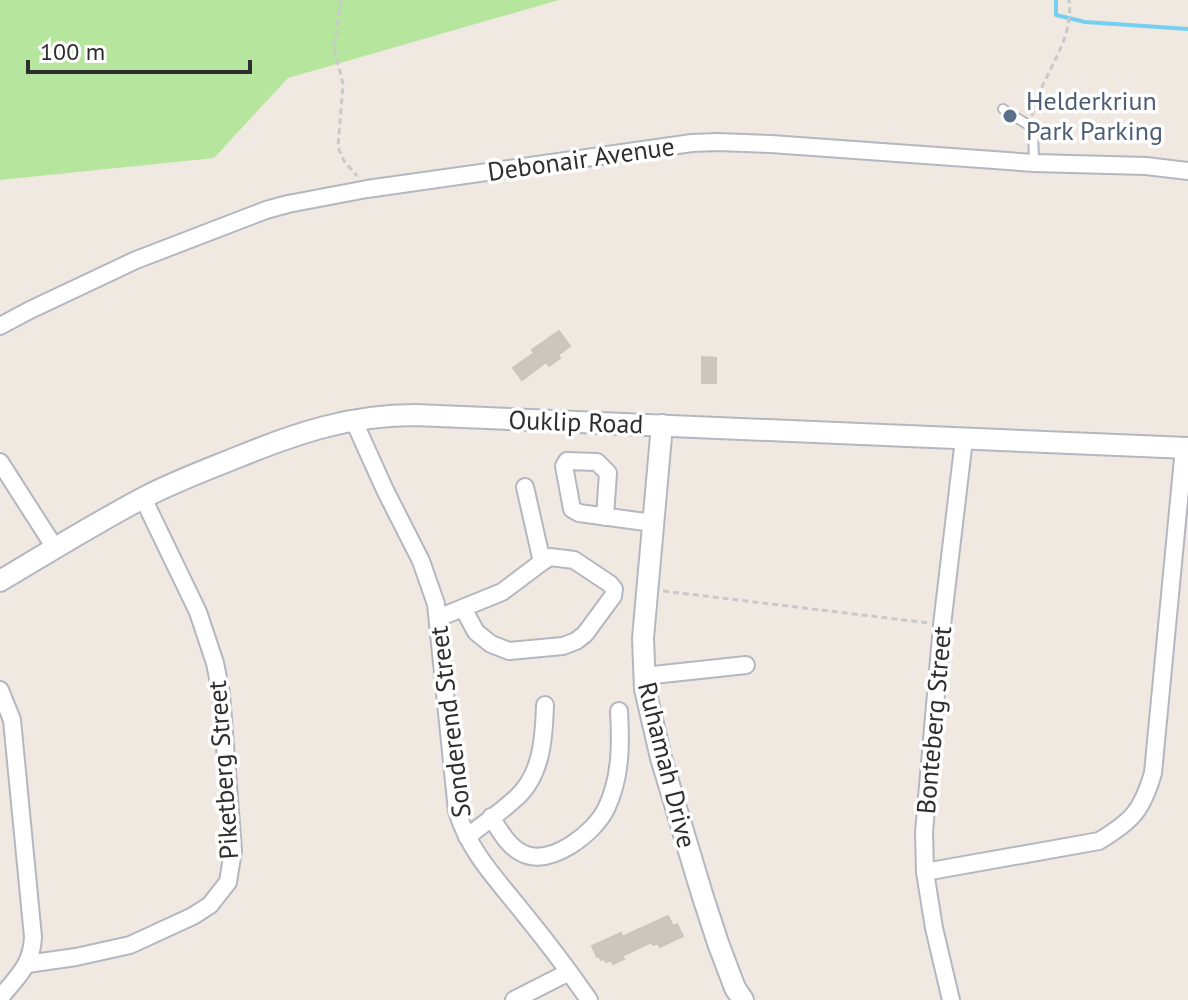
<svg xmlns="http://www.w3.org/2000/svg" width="1188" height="1000" viewBox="0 0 1188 1000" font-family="'PT Sans',sans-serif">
<rect width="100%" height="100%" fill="#efe9e1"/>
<!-- green -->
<polygon fill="#b6e59e" points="0,0 559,0 288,78 214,158 0,180"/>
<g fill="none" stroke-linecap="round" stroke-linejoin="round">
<!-- stream -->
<polyline stroke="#75cff0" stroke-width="4" points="1056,0 1056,15 1085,22 1188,29"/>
</g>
<!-- building -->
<g fill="#cbc7bf" stroke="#cbc5ba" stroke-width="2">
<polygon points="559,331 570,346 558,355 560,358 549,366 546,362 522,380 513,368 534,353 532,350"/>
<polygon points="702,357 716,358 716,383 702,383"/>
<polygon points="668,916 673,926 677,924 683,936 660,947 658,943 653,945 652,942 647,944 622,956 624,959 613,964 611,960 606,962 604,959 601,960 599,956 597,957 592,946 621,933 622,937"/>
</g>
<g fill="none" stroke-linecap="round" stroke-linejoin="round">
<defs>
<polyline id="service" points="1003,109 1033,128 1034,163"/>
<g id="minor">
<polyline points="0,326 30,310 136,260 266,210 288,204 367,189 692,143 718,142 771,144 1034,163 1146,166 1188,171"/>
<path d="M 353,419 L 385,490 L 421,561 L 436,604 L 457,811 C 469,852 499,882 525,915 C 547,942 569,971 589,1000"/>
<polyline points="0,462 55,548"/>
<polyline points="525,487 542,562"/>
<polyline points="605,517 608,473 597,462 567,461 564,466 572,509 579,513 653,523"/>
<polyline points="438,618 502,592 542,562 550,557 574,560 610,584 614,589 613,596 585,634 576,641 563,646 509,651 491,644 476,632 463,608"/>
<polyline points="644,676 746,665"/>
<path d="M 0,690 L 12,720 L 33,937 C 32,965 17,977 0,998"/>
<path d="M 491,817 C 500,831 509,848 524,854 C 552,866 594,833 606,809 C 621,778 621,745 619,711"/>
<path d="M 467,837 C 483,824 501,812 516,798 C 542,775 544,737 545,705"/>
<path d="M 925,872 L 1099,841 C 1132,821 1142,811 1153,773 L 1184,448"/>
<polyline points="27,964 76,957 130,945 193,916 210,905 228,882 233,851 221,693 215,663 198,612 143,498"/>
<polyline points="514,1000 569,972"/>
<polyline points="951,1000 934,928 925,872 924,832 942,625 964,439"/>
</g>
<g id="tertiary">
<polyline points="662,425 643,638 645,689 661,758 702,894 718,943 735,988 743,1000"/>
<path d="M 0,581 C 47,553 94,524 143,498 C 173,482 206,470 238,457 C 297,433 350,415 415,415 L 1188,448"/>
</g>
</defs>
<!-- service casing -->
<use href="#service" stroke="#b4b7c1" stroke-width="12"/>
<!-- minor casing -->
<use href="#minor" stroke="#b4b7c1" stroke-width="20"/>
<!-- tertiary casing -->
<use href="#tertiary" stroke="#b4b7c1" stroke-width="24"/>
<!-- path -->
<g stroke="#c9c9c9" stroke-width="3" stroke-dasharray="6 4" stroke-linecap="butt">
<polyline points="341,0 334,48 343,84 338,147 344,161 357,176"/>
<path d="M 1032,116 C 1040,76 1075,42 1069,0"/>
<polyline points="663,591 929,623"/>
</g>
<!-- service -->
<use href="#service" stroke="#fff" stroke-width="8"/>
<!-- minor -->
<use href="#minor" stroke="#fff" stroke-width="16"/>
<!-- tertiary -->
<use href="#tertiary" stroke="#fff" stroke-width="20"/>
</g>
<!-- markers -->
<circle fill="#5c6f8a" stroke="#fff" stroke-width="3" cx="1010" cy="116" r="8"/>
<g text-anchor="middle" stroke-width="7" stroke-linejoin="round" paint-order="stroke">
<!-- service labels -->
<g font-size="26" fill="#4e5e75" stroke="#fff" text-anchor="start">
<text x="1026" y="110">Helderkriun<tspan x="1026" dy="30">Park Parking</tspan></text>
</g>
<!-- street labels -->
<g font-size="26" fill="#2e2e2e" stroke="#fff">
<text transform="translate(581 159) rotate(-8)" y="9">Debonair Avenue</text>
<text transform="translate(576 422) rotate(2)" y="9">Ouklip Road</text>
<text transform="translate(934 720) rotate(-85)" y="9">Bonteberg Street</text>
<text transform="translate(450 722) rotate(-97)" y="9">Sonderend Street</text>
<text transform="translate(667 765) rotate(76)" y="9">Ruhamah Drive</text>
<text transform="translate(223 770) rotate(-94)" y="9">Piketberg Street</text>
</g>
</g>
<!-- scale -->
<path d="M28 60v12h222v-12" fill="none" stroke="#2e2e2e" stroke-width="4"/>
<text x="40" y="60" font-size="24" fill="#2e2e2e" stroke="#ffffff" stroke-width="6" paint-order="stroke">100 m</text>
</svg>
